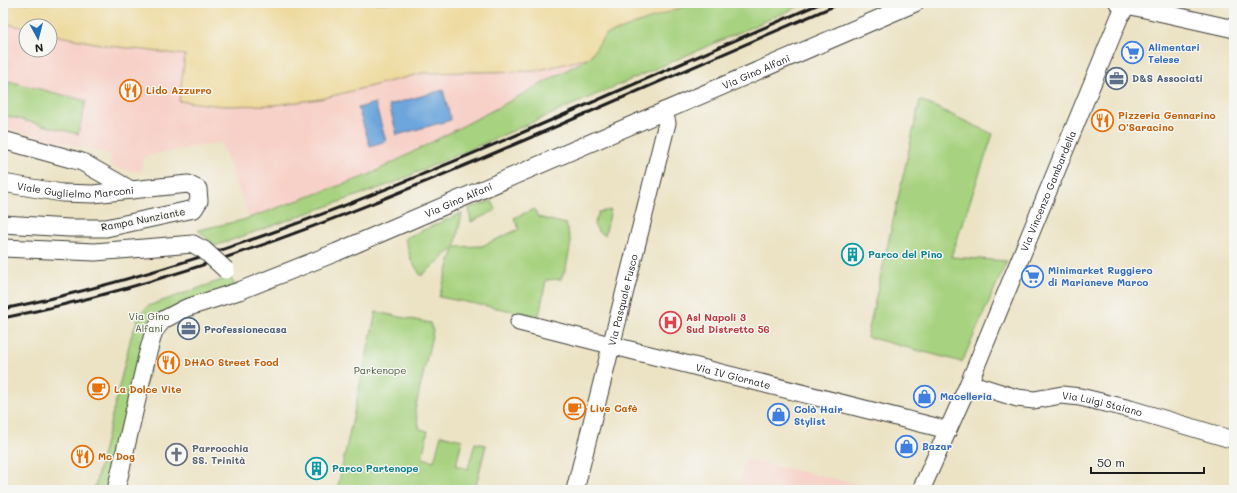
<svg xmlns="http://www.w3.org/2000/svg" width="1237" height="493" viewBox="0 0 1237 493" font-family="Mali,sans-serif">
<rect width="100%" height="100%" fill="#f6f6f2"/>
<filter id="ink" filterUnits="userSpaceOnUse"><feTurbulence type="fractalNoise" baseFrequency=".025" numOctaves="2"/><feDisplacementMap in="SourceGraphic" scale="8" xChannelSelector="R" yChannelSelector="G"/><feConvolveMatrix kernelMatrix="1 2 1 2 8 2 1 2 1" color-interpolation-filters="sRGB"/></filter>
<filter id="wash" filterUnits="userSpaceOnUse"><feTurbulence type="fractalNoise" baseFrequency=".012" numOctaves="4" result="noise"/><feDisplacementMap in="SourceGraphic" scale="16" xChannelSelector="R" yChannelSelector="G"/><feGaussianBlur stdDeviation="0.9" result="paint"/><feColorMatrix in="noise" values="0 0 0 0 0 0 0 0 0 0 0 0 0 0 0 0 0 1.4 0 .05"/><feComposite in="paint" operator="in"/></filter>
<g filter="url(#wash)">
<rect width="100%" height="100%" fill="#ece3c5"/>
<!-- built -->
<g fill="#f7d1c8">
<polygon points="3,23 26,28 26,50 50,50 50,34 110,46 185,55 223,106 275,105 320,99 423,73 535,71 589,58 499,107 369,175 249,218 221,142 145,156 140,172 112,167 110,154 3,128"/>
<polygon points="744,459 881,489 888,490 738,490"/>
</g>
<!-- green -->
<g fill="#a7d27f" stroke="#62774e">
<polygon points="694,3 807,3 393,183 215,246 198,230 243,220 369,175 499,107 589,58 605,35"/>
<polygon points="9,81 86,101 78,134 3,115 3,106"/>
<polygon points="920,100 993,134 951,257 1007,261 962,362 867,337"/>
<polygon points="492,201 496,210 471,222 469,208"/>
<polygon points="534,209 538,217 566,224 571,243 566,268 561,279 546,280 539,316 439,297 454,248 421,276 411,260 405,238 462,213 455,247 482,246 519,229 514,218"/>
<polygon points="611,210 605,235 599,232 594,225 599,212"/>
<polygon points="230,277 239,291 163,320 115,490 94,490 131,337 140,314 148,306"/>
<polygon points="376,312 430,323 433,331 415,410 420,429 428,431 422,458 434,461 441,435 462,440 456,466 468,469 475,443 486,445 475,490 337,490"/>
</g>
<!-- sand -->
<polygon fill="#eeda9e" stroke="#857b5d" points="3,3 694,3 605,35 589,58 535,71 423,73 320,99 275,105 223,106 179,101 185,55 110,46 50,34 50,26 26,26 26,28 3,23"/>
<!-- water -->
<g fill="#6da6dc" stroke="#44617c">
<polygon points="443,90 451,120 397,135 389,105"/>
<polygon points="375,103 386,141 370,146 358,108"/>
</g>
</g>
<g filter="url(#ink)">
<g fill="none" stroke-linecap="round" stroke-linejoin="round">
<defs>
<g id="minor">
<polyline points="1118,3 1234,29"/>
<polyline points="3,140 82,162 131,190"/>
<path id="s1" d="M 3,183 L 62,193 L 93,194 L 188,184 L 198,189 L 199,201 L 194,209 L 106,228 L 69,228 L 3,224"/>
<polyline points="3,248 95,252 193,244"/>
<path id="s2" d="M 519,322 L 948,430"/>
<path id="s3" d="M 969,383 L 1017,398 L 1034,400 L 1062,395 L 1080,397 L 1130,409 L 1234,440"/>
<path id="s4" d="M 116,490 L 147,356 L 154,331 L 163,320 L 186,308 L 239,291 L 337,252 L 915,3"/>
<path id="s5" d="M 575,490 L 667,123 L 664,111"/>
<path id="s6" d="M 921,490 L 969,383 L 1120,16 L 1129,3"/>
</g>
</defs>
<!-- minor casing -->
<use href="#minor" stroke="#3b3a35" stroke-width="19"/>
<!-- minor -->
<use href="#minor" stroke="#fff" stroke-width="17"/>
<!-- rail -->
<g stroke="#1c1c1c" stroke-width="3">
<path d="M 3,309 C 195,270 368,199 547,122 C 638,82 730,43 821,3"/>
<path d="M 3,318 C 193,280 370,207 548,130 C 645,88 743,45 841,3"/>
</g>
<defs>
<polyline id="minor-bridge" points="193,244 204,250 226,270"/>
</defs>
<!-- minor-bridge casing -->
<use href="#minor-bridge" stroke="#3b3a35" stroke-width="19" stroke-linecap="butt"/>
<!-- minor-bridge -->
<use href="#minor-bridge" stroke="#fff" stroke-width="17"/>
</g>
</g>
<!-- icons -->
<defs>
<symbol id="supermarket-ring" viewBox="-11 -11 22 22"><circle r="9.5" fill="#f6f6f2" stroke="#3f7fe0" stroke-width="1.5"/><path d="M-6-5.5h2.5l.6 2H6L4.5 2H-2.5L-4.4-4H-6ZM-1.5 3.2a1.3 1.3 0 1 0 .1 0ZM3 3.2a1.3 1.3 0 1 0 .1 0Z" fill="#3f7fe0"/></symbol>
<symbol id="office-ring" viewBox="-11 -11 22 22"><circle r="9.5" fill="#f6f6f2" stroke="#5c6f8a" stroke-width="1.5"/><path d="M-6-3h4V-5.5h4V-3h4V5H-6ZM-1-4.5V-3h2v-1.5ZM-6 0V1H6V0Z" fill="#5c6f8a"/></symbol>
<symbol id="restaurant-ring" viewBox="-11 -11 22 22"><circle r="9.5" fill="#f6f6f2" stroke="#e8710a" stroke-width="1.5"/><path d="M-5-6h1v4h1v-4h1v4h1v-4h1v5L-1.5 .5V6h-2V.5L-5-1ZM5-6V6H3V1.5H1.5Q1.5-4 5-6Z" fill="#e8710a"/></symbol>
<symbol id="building-ring" viewBox="-11 -11 22 22"><circle r="9.5" fill="#f6f6f2" stroke="#0f9aa8" stroke-width="1.5"/><path d="M-4-6H4V6H1V3H-1V6H-4ZM-2.5-4.3h1.7v1.8h-1.7ZM.8-4.3h1.7v1.8H.8ZM-2.5-1h1.7V.8h-1.7ZM.8-1h1.7V.8H.8Z" fill="#0f9aa8"/></symbol>
<symbol id="hospital-ring" viewBox="-11 -11 22 22"><circle r="9.5" fill="#f6f6f2" stroke="#e0444e" stroke-width="1.5"/><path d="M-5-5h3v3.5h4V-5h3V5h-3V1.5h-4V5h-3Z" fill="#e0444e"/></symbol>
<symbol id="cafe-ring" viewBox="-11 -11 22 22"><circle r="9.5" fill="#f6f6f2" stroke="#e8710a" stroke-width="1.5"/><path d="M-5.5-4.5H6V0H3Q3 3.5 0 3.5H-2.5Q-5.5 3.5-5.5 0ZM3-3.2v2h1.7v-2ZM-6 4.5H4V6H-6Z" fill="#e8710a"/></symbol>
<symbol id="shop-ring" viewBox="-11 -11 22 22"><circle r="9.5" fill="#f6f6f2" stroke="#3f7fe0" stroke-width="1.5"/><path d="M-5-2.5h2.3a2.7 3.5 0 0 1 5.4 0H5L5.5 6h-11ZM-1.5-2.5h3a1.5 2.3 0 0 0-3 0Z" fill="#3f7fe0"/></symbol>
<symbol id="church-ring" viewBox="-11 -11 22 22"><circle r="9.5" fill="#f6f6f2" stroke="#6b7280" stroke-width="1.5"/><path d="M-1.2-6h2.4v3.5h3.3v2.4h-3.3V6h-2.4V-.1h-3.3v-2.4h3.3Z" fill="#6b7280"/></symbol>
</defs>
<g fill-rule="evenodd">
<use href="#supermarket-ring" x="1120" y="40" width="25" height="25"/>
<use href="#office-ring" x="1104" y="66" width="25" height="25"/>
<use href="#restaurant-ring" x="118" y="78" width="25" height="25"/>
<use href="#restaurant-ring" x="1090" y="108" width="25" height="25"/>
<use href="#building-ring" x="840" y="242" width="25" height="25"/>
<use href="#supermarket-ring" x="1020" y="264" width="25" height="25"/>
<use href="#hospital-ring" x="658" y="310" width="25" height="25"/>
<use href="#office-ring" x="176" y="316" width="25" height="25"/>
<use href="#restaurant-ring" x="156" y="350" width="25" height="25"/>
<use href="#cafe-ring" x="86" y="376" width="25" height="25"/>
<use href="#shop-ring" x="912" y="384" width="25" height="25"/>
<use href="#cafe-ring" x="562" y="396" width="25" height="25"/>
<use href="#shop-ring" x="766" y="402" width="25" height="25"/>
<use href="#shop-ring" x="894" y="434" width="25" height="25"/>
<use href="#church-ring" x="164" y="442" width="25" height="25"/>
<use href="#restaurant-ring" x="70" y="444" width="25" height="25"/>
<use href="#building-ring" x="304" y="456" width="25" height="25"/>
</g>
<g text-anchor="middle" stroke-width="3" stroke-linejoin="round" paint-order="stroke">
<!-- shop labels -->
<g font-size="10" font-weight="bold" fill="#366cbe" stroke="#f6f6f2" text-anchor="start">
<text x="1148" y="51">Alimentari<tspan x="1148" dy="12">Telese</tspan></text>
<text x="1048" y="274">Minimarket Ruggiero<tspan x="1048" dy="12">di Marianeve Marco</tspan></text>
<text x="940" y="400">Macelleria</text>
<text x="794" y="413">Colò Hair<tspan x="794" dy="12">Stylist</tspan></text>
<text x="922" y="450">Bazar</text>
</g>
<!-- street labels -->
<g font-size="10" fill="#1c1c1c" stroke="#f6f6f2">
<text dy="4" stroke="none"><textPath href="#s4" startOffset="821">Via Gino Alfani</textPath></text>
<text dy="4" stroke="none"><textPath href="#s1" startOffset="73">Viale Guglielmo Marconi</textPath></text>
<text dy="4" stroke="none"><textPath href="#s6" startOffset="325">Via Vincenzo Gambardella</textPath></text>
<text dy="4" stroke="none"><textPath href="#s4" startOffset="497">Via Gino Alfani</textPath></text>
<text transform="translate(143 219) rotate(-11)" y="4">Rampa Nunziante</text>
<text dy="4" stroke="none"><textPath href="#s5" startOffset="196">Via Pasquale Fusco</textPath></text>
<text dy="4" stroke="none"><textPath href="#s2" startOffset="221">Via IV Giornate</textPath></text>
<text dy="4" stroke="none"><textPath href="#s3" startOffset="137">Via Luigi Staiano</textPath></text>
</g>
<!-- service labels -->
<g font-size="10" font-weight="bold" fill="#4e5e75" stroke="#f6f6f2" text-anchor="start">
<text x="1132" y="82">D&amp;S Associati</text>
<text x="204" y="333">Professionecasa</text>
</g>
<!-- food labels -->
<g font-size="10" font-weight="bold" fill="#c56008" stroke="#f6f6f2" text-anchor="start">
<text x="146" y="94">Lido Azzurro</text>
<text x="1118" y="119">Pizzeria Gennarino<tspan x="1118" dy="12">O'Saracino</tspan></text>
<text x="184" y="366">DHAO Street Food</text>
<text x="114" y="393">La Dolce Vite</text>
<text x="590" y="412">Live Cafè</text>
<text x="98" y="460">Mc Dog</text>
</g>
<!-- culture labels -->
<g font-size="10" font-weight="bold" fill="#0d838f" stroke="#f6f6f2" text-anchor="start">
<text x="868" y="258">Parco del Pino</text>
<text x="332" y="472">Parco Partenope</text>
</g>
<!-- park labels -->
<g font-size="10" fill="#4d5c3f" stroke="#f6f6f2">
<text x="149" y="320">Via Gino<tspan x="149" dy="12">Alfani</tspan></text>
<text x="380" y="374">Parkenope</text>
</g>
<!-- health labels -->
<g font-size="10" font-weight="bold" fill="#be3a42" stroke="#f6f6f2" text-anchor="start">
<text x="686" y="321">Asl Napoli 3<tspan x="686" dy="12">Sud Distretto 56</tspan></text>
</g>
<!-- worship labels -->
<g font-size="10" font-weight="bold" fill="#5b616d" stroke="#f6f6f2" text-anchor="start">
<text x="192" y="452">Parrocchia<tspan x="192" dy="12">SS. Trinità</tspan></text>
</g>
</g>
<!-- margin -->
<rect width="1237" height="493" fill="none" stroke="#f6f6f2" stroke-width="16"/>
<!-- north arrow -->
<g transform="translate(38 38) rotate(173)"><circle r="19" fill="#f6f6f2" stroke="#9f9f9c"/>
<path d="M0-3L7 15L0 10L-7 15Z" fill="#1f6fb2"/>
<text y="-6" font-size="11" font-weight="bold" text-anchor="middle" fill="#1c1c1c">N</text>
</g>
<!-- scale -->
<path d="M1091 467v6h113v-6" fill="none" stroke="#1c1c1c" stroke-width="2"/>
<text x="1097" y="467" font-size="12" fill="#1c1c1c" stroke="#f6f6f2" stroke-width="3" paint-order="stroke">50 m</text>
</svg>
